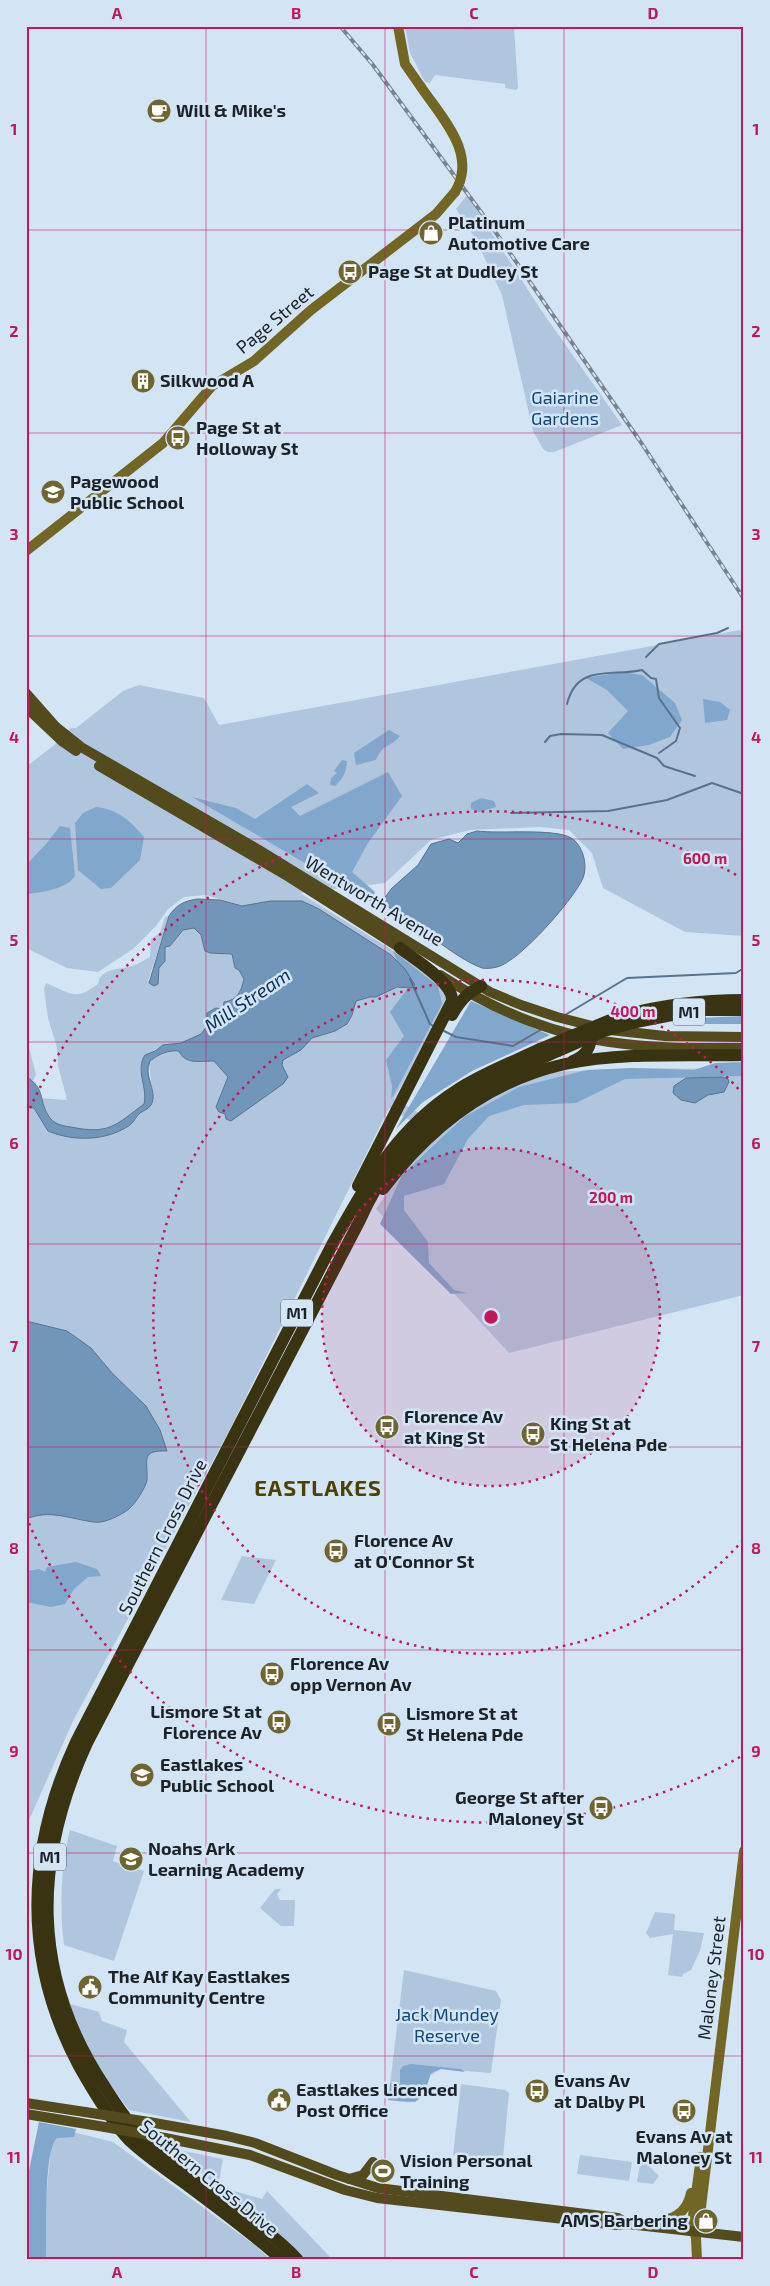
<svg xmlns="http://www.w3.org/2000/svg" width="770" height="2286" viewBox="0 0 770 2286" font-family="'Exo 2',sans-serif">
<rect width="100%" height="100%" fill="#d3e4f5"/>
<!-- green -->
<g fill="#b0c6de">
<polygon points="405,26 514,26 518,88 516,90 505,88 505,84 435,75 430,83 425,82 410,53"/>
<polygon points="467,195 541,310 622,425 554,452 548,452 543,449 533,431 502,295 475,238 456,209"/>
<path d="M 740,630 L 744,633 L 744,936 L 685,932 L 603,888 L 592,853 L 569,830 L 541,827 L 470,830 L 431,840 L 385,883 L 300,893 L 400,955 L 445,988 L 450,999 L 394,1099 L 444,1127 L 485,1100 L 523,1083 L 553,1072 L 632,1068 L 744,1069 L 744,1295 L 509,1353 L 376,1209 L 404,1168 L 436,1135 L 389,1108 L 230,1429 L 73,1721 L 26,1827 L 26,1097 L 67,1100 L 58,1065 L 57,1048 L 48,1018 L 44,989 L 46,983 C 71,993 74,1002 98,984 C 100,968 119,970 132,966 C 138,964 144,960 150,957 L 151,939 L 160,933 L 165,917 L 169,916 L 148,981 L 158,984 C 158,971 162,959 165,947 L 170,946 L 183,930 L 194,928 C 203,934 203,945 209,953 L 232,954 L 235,968 L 239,970 L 244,979 C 240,997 234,996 223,1009 L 216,1008 L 206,1017 L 207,1026 C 200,1043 177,1042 162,1046 C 156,1048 152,1053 145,1055 L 141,1071 L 146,1098 L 145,1104 L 152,1091 L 149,1064 C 155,1054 168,1050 179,1051 C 185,1065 201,1061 214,1061 L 228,1077 L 223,1092 L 367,940 L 302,901 L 270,901 L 242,906 L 206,895 L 184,897 L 168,909 L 156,926 L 133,949 L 98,972 L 67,968 L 26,948 L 26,767 L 53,746 L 71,728 L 76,728 L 123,691 L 139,685 L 204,698 L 219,725 Z"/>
<polygon points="26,1036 36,1075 33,1081 26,1076"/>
<polygon points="242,1556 276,1560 254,1604 221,1600"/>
<path d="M 70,1830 L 117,1846 L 113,1861 L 144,1871 L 114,1961 L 64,1945 C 59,1907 61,1867 70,1830 Z"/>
<polygon points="275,1889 281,1889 277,1894 280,1900 295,1900 294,1926 281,1926 260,1908"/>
<polygon points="655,1912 675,1914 674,1930 704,1933 700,1951 691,1970 683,1974 682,1977 668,1975 673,1934 650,1938 646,1933"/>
<path d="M 404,1970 L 496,1991 L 501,2000 L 491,2073 L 441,2069 L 429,2076 C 421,2106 417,2104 388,2100 Z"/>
<path d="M 70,2004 L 99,2012 L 102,2021 L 127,2030 L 124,2042 L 191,2122 L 129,2110 C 103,2077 85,2044 70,2004 Z"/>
<polygon points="461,2084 505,2090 509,2093 503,2158 501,2158 500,2161 453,2155"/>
<polygon points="53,2127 113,2142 256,2246 271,2260 40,2260"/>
<polygon points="170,2148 223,2159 219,2182 230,2190 262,2199 267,2191 333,2260 307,2260 257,2216 217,2186"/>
<polygon points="580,2155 632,2162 629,2181 577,2174"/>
<polygon points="641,2158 659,2176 653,2184 637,2182"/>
</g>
<!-- forest -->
<g fill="#82a7cc">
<polygon points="622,672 642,675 675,703 682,720 670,737 649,745 623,749 608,733 628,711 607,690 586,678"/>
<polygon points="703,699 720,702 730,710 727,720 705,723"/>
<path d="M 389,730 L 400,736 C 390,748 383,743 376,760 L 356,765 L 354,753 Z"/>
<path d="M 342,760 L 347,761 C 347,771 343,779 335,786 L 330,785 L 331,778 L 337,773 L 334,771 Z"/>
<polygon points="388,772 402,796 368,843 352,872 375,892 373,903 192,797 236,808 255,819 307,784 319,793 291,807 300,816"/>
<polygon points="481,798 494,801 496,807 479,812 471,809 471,803"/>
<path d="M 96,807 C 118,809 130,821 144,837 L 140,860 L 111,888 L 101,889 L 78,870 L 75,823 L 83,813 Z"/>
<path d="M 60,826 L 70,828 L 75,876 C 66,889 41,893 26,894 L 26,865 L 46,844 Z"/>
<polygon points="393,951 438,986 442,1004 391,1100 392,1086 386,1060 404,1036 390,1012 408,988"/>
<polygon points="471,1001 550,1035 472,1071 423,1102 396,1129"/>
<polygon points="744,1016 744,1024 677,1024 698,1018"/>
<polygon points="744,1062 744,1076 625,1079 576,1103 524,1105 489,1116 468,1139 444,1184 404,1196 404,1210 428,1242 429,1263 454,1290 467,1293 451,1294 380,1224 402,1175 464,1117 519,1087 587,1070 632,1068 694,1070 715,1063"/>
<polygon points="76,1562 97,1569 101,1576 88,1577 74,1589 65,1604 51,1607 26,1602 27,1571 39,1569 45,1572 47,1567"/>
<polygon points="411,2064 461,2069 465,2072 441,2069 431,2073 424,2095 415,2102 388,2100 390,2083 400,2084 400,2070 403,2066"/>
<path d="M 39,2122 L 76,2129 L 74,2137 L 57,2138 C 43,2151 47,2237 46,2260 L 26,2256 L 26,2185 Z"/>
</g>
<!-- water -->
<g fill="#7296ba" stroke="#58738e">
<path d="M 477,831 C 499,834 555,828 571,838 C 583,845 588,865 583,878 C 574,899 519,962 497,967 C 493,968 487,969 482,968 C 466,962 451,951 437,941 C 417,929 397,919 383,900 L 392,888 L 418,865 L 431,844 L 449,839 L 458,843 L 467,834 Z"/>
<path d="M 197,899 L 220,900 L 242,906 L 270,901 L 302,901 L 319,909 L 391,955 L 405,969 L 415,985 L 412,988 L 397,987 L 376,997 L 370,997 L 356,1001 L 352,1015 L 347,1024 L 335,1031 L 312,1038 L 301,1050 L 283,1060 L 282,1065 L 288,1077 L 283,1084 L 231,1121 L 226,1119 L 225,1114 L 219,1112 L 216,1107 L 228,1077 L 214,1061 C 201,1061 185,1065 179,1051 C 168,1050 159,1054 150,1061 C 143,1075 157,1090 152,1103 C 150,1108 145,1110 140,1113 C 136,1116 135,1121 130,1125 C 107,1141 74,1142 48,1131 L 34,1108 L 26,1107 L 26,1076 C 46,1090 38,1098 48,1115 C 53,1124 62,1126 71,1127 C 109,1135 116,1125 144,1104 C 148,1088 135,1070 145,1055 L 155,1051 L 163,1045 L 181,1043 L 201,1034 L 207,1026 L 207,1013 L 216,1008 L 223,1009 L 224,1002 C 238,1000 241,991 244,979 L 239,970 L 235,968 L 232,954 L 210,953 L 205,951 L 201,935 L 194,928 L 183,930 L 170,946 L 165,947 L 165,961 L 159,968 L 158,984 L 154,986 L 149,983 L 169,916 C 176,905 184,901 197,899 Z"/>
<polygon points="722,1077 728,1079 729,1082 724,1092 708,1095 695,1103 681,1100 673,1093 674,1086 686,1078"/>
<path d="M 26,1321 L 67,1331 L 91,1348 L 112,1373 L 146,1406 L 160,1430 L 167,1451 C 140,1450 148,1460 147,1480 C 146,1487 135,1504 129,1509 C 121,1515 104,1524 94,1522 C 70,1519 50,1509 26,1519 Z"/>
</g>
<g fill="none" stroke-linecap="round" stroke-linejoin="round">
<!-- stream -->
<g stroke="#58738e" stroke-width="2">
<polyline points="646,657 659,644 717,633 728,628"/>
<path d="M 567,704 C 577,663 612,677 642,670 L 651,678 L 656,679 L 659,698 L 680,728 L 676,741 L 659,753"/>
<polyline points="545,742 550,736 561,734 602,735 657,758 664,766 695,776"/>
<polyline points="511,813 608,811 667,800 712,783 744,794"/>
<polyline points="410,979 430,1024 435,1027"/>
<polyline points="565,1015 627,978 736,973 744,968"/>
<polyline points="444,1031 456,1037 513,1046 542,1029"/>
</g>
<!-- secondary -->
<g stroke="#726624" stroke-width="10">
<polyline points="398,26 405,64 421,87"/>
<polyline points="26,551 163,443 212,386 254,361 311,310 436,214 455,192"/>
<path d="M 644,2225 C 666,2220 686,2219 691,2193"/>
<polyline points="695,2232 699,2224 744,1851"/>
<polyline points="697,2260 696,2238 692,2223 701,2157"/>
</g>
<!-- primary -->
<g stroke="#534a1d" stroke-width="10">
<polyline points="26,693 56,727 81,747 259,850 490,992 521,1005 557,1017 596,1027"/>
<polyline points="26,707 63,742 76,751"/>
<polyline points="99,766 289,877 405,951"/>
<path d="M 440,975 C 495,1011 559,1037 625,1044 C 664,1049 704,1048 744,1048"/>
<polyline points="610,1030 665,1036 744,1037"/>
<polyline points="26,2103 85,2112"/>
<polyline points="26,2114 105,2127"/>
<polyline points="149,2122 227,2136 255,2143 337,2175 378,2188 618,2218 628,2224"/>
<polyline points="165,2138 250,2155 345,2190 377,2198 617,2225 628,2224 744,2237"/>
<polyline points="349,2179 363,2175 373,2162"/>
</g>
<!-- highway -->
<g stroke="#393311" stroke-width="12">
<path d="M 452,1015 C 460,1001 467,993 481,986"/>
<path d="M 620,1016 C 661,1005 701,1000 744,1000"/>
<polyline points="636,1022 698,1010 744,1010"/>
<path d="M 573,1061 C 584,1056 589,1051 591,1039"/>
<path d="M 358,1186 L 452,1001 C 454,983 414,959 400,948"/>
<path d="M 383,1189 C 429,1128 489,1081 565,1064 C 622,1052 685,1056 744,1055"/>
<path d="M 282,2260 C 252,2233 219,2209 187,2185 C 168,2171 147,2157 130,2141 C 110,2120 93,2091 79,2066 C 22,1960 26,1850 76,1742 L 333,1243 C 367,1183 397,1128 457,1090 C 483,1073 513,1062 540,1049"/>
<path d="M 298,2260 C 256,2215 192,2186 148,2144 C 131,2127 116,2105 103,2084 C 31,1974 33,1861 87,1743 L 359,1222 C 405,1120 461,1095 558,1051"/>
</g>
<defs>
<polyline id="rail" points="340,26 373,65 492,227 642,444 744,599"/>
</defs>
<!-- rail casing -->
<use href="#rail" stroke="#78838f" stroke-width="4"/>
<!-- rail -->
<use href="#rail" stroke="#d3e4f5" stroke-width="2" stroke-dasharray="5.5" stroke-linecap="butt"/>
<!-- secondary-bridge -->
<path stroke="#726624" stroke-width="10" d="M 421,87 C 442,118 478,154 455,192"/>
<!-- primary-bridge -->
<g stroke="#534a1d" stroke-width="10">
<polyline points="85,2112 149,2122"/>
<polyline points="105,2127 165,2138"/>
</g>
<!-- highway-bridge -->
<g stroke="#393311" stroke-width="12">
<polyline points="540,1049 620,1016"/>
<polyline points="558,1051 604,1031 636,1022"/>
</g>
</g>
<!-- grid -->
<path fill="none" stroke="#c2185b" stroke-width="1" stroke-opacity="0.55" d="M 206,26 L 206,2260M 385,26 L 385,2260M 564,26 L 564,2260M 26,230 L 744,230M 26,433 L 744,433M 26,636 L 744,636M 26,839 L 744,839M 26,1042 L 744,1042M 26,1244 L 744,1244M 26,1447 L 744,1447M 26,1650 L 744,1650M 26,1853 L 744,1853M 26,2056 L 744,2056"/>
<!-- distance rings -->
<circle cx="491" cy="1317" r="169" fill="#c2185b" fill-opacity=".12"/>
<g fill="none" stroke="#c2185b" stroke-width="2.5" stroke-dasharray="2.5 5">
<circle cx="491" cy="1317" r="169"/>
<path d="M743 1540A337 337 0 1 1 743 1094"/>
<path d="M740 1757A506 506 0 0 1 27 1519M27 1115A506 506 0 0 1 740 877"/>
</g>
<!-- icons -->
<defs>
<symbol id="cafe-disc" viewBox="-11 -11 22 22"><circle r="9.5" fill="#6e6531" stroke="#d3e4f5"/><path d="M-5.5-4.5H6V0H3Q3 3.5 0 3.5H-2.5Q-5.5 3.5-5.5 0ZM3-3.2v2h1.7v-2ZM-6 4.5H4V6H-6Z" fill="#fff"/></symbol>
<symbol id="shop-disc" viewBox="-11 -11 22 22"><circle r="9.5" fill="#6e6531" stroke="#d3e4f5"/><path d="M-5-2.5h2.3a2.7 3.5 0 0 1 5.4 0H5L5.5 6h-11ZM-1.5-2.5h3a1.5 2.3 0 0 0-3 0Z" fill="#fff"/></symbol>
<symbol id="bus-disc" viewBox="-11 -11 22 22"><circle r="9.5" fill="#6e6531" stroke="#d3e4f5"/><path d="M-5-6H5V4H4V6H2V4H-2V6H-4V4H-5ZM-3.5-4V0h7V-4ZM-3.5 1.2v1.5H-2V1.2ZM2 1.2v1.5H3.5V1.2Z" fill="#fff"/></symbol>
<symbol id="building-disc" viewBox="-11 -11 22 22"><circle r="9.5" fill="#6e6531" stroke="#d3e4f5"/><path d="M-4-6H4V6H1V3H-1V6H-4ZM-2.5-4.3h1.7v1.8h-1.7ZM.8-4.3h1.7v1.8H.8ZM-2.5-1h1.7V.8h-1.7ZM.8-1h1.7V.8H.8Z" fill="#fff"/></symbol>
<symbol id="school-disc" viewBox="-11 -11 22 22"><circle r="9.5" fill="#6e6531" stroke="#d3e4f5"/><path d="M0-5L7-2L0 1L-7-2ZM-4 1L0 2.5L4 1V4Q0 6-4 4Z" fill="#fff"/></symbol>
<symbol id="civic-disc" viewBox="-11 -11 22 22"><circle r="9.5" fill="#6e6531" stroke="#d3e4f5"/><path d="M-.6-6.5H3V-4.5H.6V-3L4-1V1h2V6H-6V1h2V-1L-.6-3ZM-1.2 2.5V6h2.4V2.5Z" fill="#fff"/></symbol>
<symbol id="stadium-disc" viewBox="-11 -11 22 22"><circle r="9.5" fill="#6e6531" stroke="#d3e4f5"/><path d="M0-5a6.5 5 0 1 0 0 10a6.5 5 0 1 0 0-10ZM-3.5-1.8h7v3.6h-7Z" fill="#fff"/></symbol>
</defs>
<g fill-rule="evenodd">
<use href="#cafe-disc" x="145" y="97" width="28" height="28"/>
<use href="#shop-disc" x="417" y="219" width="28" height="28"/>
<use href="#bus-disc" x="336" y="258" width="28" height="28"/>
<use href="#building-disc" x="129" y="367" width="28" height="28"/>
<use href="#bus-disc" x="164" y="424" width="28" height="28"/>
<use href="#school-disc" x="39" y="478" width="28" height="28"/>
<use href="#bus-disc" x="373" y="1413" width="28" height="28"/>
<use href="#bus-disc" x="519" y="1420" width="28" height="28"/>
<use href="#bus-disc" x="322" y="1537" width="28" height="28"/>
<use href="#bus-disc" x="258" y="1660" width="28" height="28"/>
<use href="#bus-disc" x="265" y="1708" width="28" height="28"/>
<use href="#bus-disc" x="375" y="1710" width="28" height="28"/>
<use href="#school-disc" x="128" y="1761" width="28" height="28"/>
<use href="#bus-disc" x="587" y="1794" width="28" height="28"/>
<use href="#school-disc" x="117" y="1845" width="28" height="28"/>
<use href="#civic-disc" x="76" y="1973" width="28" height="28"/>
<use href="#bus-disc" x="523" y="2077" width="28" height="28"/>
<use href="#civic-disc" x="265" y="2086" width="28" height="28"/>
<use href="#bus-disc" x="670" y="2097" width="28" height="28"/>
<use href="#stadium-disc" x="369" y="2157" width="28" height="28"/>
<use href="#shop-disc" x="692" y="2207" width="28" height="28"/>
</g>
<g text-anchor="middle" stroke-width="5" stroke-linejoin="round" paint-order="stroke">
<!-- shield labels -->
<g fill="#d3e4f5" stroke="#535c66" stroke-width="1">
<rect x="673" y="998.5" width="32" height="27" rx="4"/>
<rect x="281" y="1299.5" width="32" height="27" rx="4"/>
<rect x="34" y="1843.5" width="32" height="27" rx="4"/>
</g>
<g font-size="16" font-weight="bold" fill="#1c2228">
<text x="689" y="1018">M1</text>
<text x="297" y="1319">M1</text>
<text x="50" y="1863">M1</text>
</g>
<!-- poi labels -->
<g font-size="18" font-weight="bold" fill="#1c2228" stroke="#d3e4f5" text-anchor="start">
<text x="176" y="117">Will &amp; Mike's</text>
<text x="448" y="229">Platinum<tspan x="448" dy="21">Automotive Care</tspan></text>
<text x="368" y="278">Page St at Dudley St</text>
<text x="160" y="387">Silkwood A</text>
<text x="196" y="434">Page St at<tspan x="196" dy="21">Holloway St</tspan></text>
<text x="70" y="488">Pagewood<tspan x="70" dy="21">Public School</tspan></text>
<text x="404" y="1423">Florence Av<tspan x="404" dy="21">at King St</tspan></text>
<text x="550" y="1430">King St at<tspan x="550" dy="21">St Helena Pde</tspan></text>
<text x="354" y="1547">Florence Av<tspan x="354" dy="21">at O'Connor St</tspan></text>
<text x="290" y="1670">Florence Av<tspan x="290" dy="21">opp Vernon Av</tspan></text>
<text x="262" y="1718" text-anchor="end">Lismore St at<tspan x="262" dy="21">Florence Av</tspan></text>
<text x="406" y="1720">Lismore St at<tspan x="406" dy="21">St Helena Pde</tspan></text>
<text x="160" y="1771">Eastlakes<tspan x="160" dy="21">Public School</tspan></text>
<text x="584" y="1804" text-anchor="end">George St after<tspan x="584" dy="21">Maloney St</tspan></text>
<text x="148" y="1855">Noahs Ark<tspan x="148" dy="21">Learning Academy</tspan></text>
<text x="108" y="1983">The Alf Kay Eastlakes<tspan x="108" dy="21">Community Centre</tspan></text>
<text x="554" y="2087">Evans Av<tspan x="554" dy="21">at Dalby Pl</tspan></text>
<text x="296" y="2096">Eastlakes Licenced<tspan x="296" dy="21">Post Office</tspan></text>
<text x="684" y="2143" text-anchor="middle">Evans Av at<tspan x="684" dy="21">Maloney St</tspan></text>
<text x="400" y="2167">Vision Personal<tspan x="400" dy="21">Training</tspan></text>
<text x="688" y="2227" text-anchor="end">AMS Barbering</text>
</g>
<!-- street labels -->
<g font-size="18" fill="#1c2228" stroke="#d3e4f5">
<text transform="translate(275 320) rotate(-40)" y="6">Page Street</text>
<text transform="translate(374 901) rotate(31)" y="6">Wentworth Avenue</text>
<text transform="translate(163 1537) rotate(-63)" y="6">Southern Cross Drive</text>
<text transform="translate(712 1978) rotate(-83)" y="6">Maloney Street</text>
<text transform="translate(209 2178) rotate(39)" y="6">Southern Cross Drive</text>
</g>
<!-- park labels -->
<g font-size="18" fill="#114878" stroke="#d3e4f5">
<text x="565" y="404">Gaiarine<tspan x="565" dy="21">Gardens</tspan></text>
<text x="447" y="2021">Jack Mundey<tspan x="447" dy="21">Reserve</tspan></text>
</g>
<!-- water labels -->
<g font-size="19" font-style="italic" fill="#063054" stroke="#d3e4f5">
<text transform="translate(247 1000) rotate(-34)" y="7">Mill Stream</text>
</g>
<!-- district labels -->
<g font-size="22" font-weight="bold" letter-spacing="1" fill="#4d4200" stroke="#d3e4f5">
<text x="318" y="1496">EASTLAKES</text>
</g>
</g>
<circle cx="491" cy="1317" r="8" fill="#c2185b" stroke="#d3e4f5" stroke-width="2.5"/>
<g font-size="15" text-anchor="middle" font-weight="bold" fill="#c2185b" stroke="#d3e4f5" stroke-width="5" stroke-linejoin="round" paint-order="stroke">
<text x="705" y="864">600 m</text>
<text x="633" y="1017">400 m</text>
<text x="611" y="1203">200 m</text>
</g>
<!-- border -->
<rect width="770" height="2286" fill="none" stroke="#d3e4f5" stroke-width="55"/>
<rect x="28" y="28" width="714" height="2230" fill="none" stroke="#c2185b" stroke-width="2"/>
<g font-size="16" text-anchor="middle" font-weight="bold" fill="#c2185b">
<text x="117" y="19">A</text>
<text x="296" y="19">B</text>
<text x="474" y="19">C</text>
<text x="653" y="19">D</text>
<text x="14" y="135">1</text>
<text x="756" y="135">1</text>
<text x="14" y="337">2</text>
<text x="756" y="337">2</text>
<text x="14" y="540">3</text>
<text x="756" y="540">3</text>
<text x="14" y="743">4</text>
<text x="756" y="743">4</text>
<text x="14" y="946">5</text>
<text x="756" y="946">5</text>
<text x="14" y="1149">6</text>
<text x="756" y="1149">6</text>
<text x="14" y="1352">7</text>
<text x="756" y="1352">7</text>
<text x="14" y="1554">8</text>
<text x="756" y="1554">8</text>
<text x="14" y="1757">9</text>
<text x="756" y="1757">9</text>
<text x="14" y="1960">10</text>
<text x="756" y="1960">10</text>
<text x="14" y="2163">11</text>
<text x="756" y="2163">11</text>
<text x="117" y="2278">A</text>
<text x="296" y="2278">B</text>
<text x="474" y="2278">C</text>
<text x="653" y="2278">D</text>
</g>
</svg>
